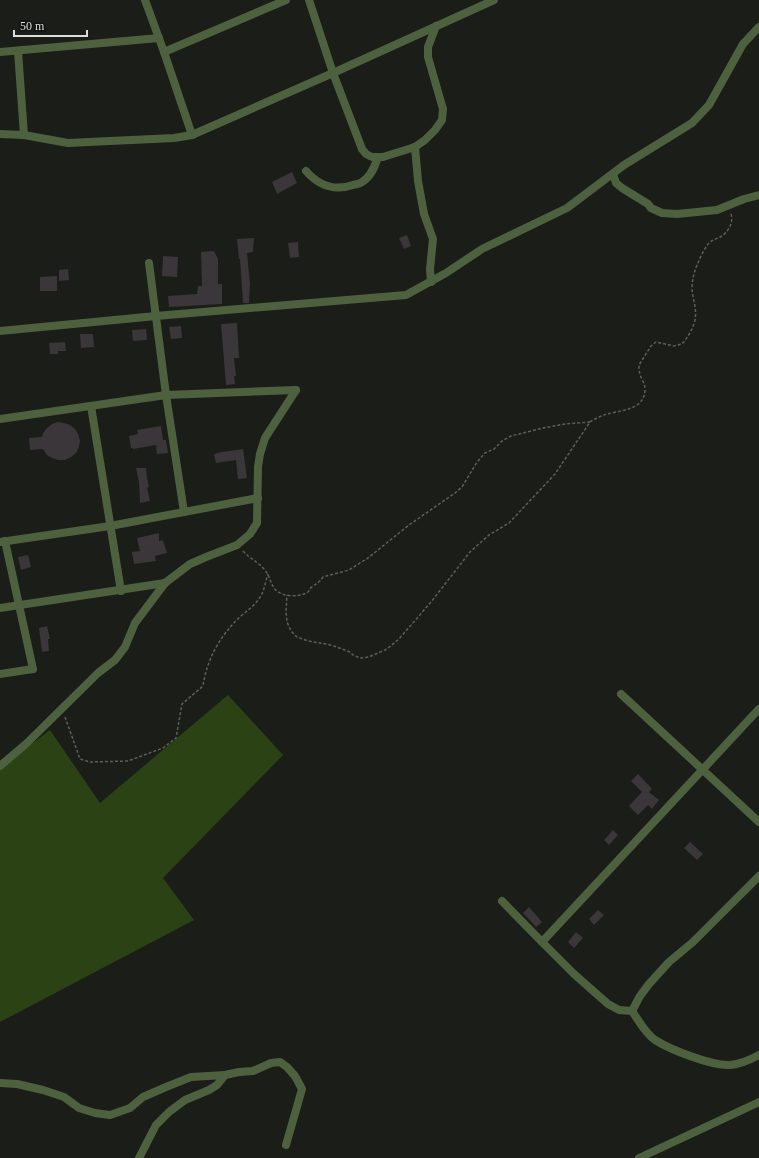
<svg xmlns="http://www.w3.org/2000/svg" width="759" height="1158" viewBox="0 0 759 1158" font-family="'Times New Roman',serif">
<rect width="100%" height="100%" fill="#1b1d19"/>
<!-- green -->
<polygon fill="#2b4215" points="228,695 283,755 163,878 194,920 0,1022 0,768 50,730 100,803"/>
<!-- building -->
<g fill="#3a363a">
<polygon points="292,172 297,183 277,194 272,182"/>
<polygon points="407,235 411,246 404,249 399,238"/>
<polygon points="254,238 253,252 247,253 250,284 249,303 243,303 240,259 239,259 237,239"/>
<polygon points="298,242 299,257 290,258 288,243"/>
<polygon points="214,251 218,259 218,284 222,284 222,304 169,307 168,296 197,294 198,286 202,286 201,252"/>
<polygon points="163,256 178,257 177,277 162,276"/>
<polygon points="68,269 69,280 59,281 59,270"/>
<polygon points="57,276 57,291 40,291 40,277"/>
<polygon points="237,323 239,358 234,358 236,376 234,376 235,384 226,385 221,324"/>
<polygon points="181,326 182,338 171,339 169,327"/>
<polygon points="146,329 147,340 133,341 132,330"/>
<polygon points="80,334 93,334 94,347 81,348"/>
<polygon points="65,342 66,351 58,351 58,354 50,354 49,343"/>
<polygon points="58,422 64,423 70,425 75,429 78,434 80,441 79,447 76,453 71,457 65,460 58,460 52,458 47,455 43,449 30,450 29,438 42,437 43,433 47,428 52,424"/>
<polygon points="161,426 163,440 166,440 168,453 157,454 156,445 133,449 133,448 131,448 129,436 138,434 137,430"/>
<polygon points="243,449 247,478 238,479 236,460 216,463 214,454 222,452"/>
<polygon points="136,468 146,468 147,478 149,487 147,488 150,501 140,503 139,482"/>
<polygon points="159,533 159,541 163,540 167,553 155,556 156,561 134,564 132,552 140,551 137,538"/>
<polygon points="28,555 31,567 21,570 18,557"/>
<polygon points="47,626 50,639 48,639 49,651 42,652 39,628"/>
<polygon points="638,774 652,789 649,792 659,800 652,809 648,805 638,815 629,806 642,792 631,781"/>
<polygon points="613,830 618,835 609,845 604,840"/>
<polygon points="690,842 703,854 697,860 684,848"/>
<polygon points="529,907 542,922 536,927 523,913"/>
<polygon points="598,910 604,915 594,925 589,919"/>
<polygon points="576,932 583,938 574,948 568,942"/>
</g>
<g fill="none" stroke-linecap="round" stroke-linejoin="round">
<!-- path -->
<g stroke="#5d5f5b" stroke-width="1.5" stroke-dasharray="3 2" stroke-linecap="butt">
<path d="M 590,422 C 594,419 599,417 604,415 C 619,410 645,411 645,389 C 645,383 641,379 640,374 C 639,371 639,368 639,365 L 651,346 L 656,342 L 674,346 L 682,344 C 688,337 693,329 695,320 C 697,310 693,299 692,289 C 692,280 694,273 697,265 C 700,258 704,249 709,243 C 712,240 716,239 720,237 C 727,234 734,223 731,214"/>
<path d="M 243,551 C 249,558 258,562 264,569 C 270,576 270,582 274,588 C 280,597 299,598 308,592 C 310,590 310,588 312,587 C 317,583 319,583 323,577 L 349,570 L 368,558 L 409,525 L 455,493 L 462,487 L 477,462 L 485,453 L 494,449 L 502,441 L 511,436 L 543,428 L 565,424 L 590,422 L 555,474 L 509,523 L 489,535 L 470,552 L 431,602 L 399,639 L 387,649 L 369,657 L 360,658 L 353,655 L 350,652 L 334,646 L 326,644 L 308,641 L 297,637 L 291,631 L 287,622 L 286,611 L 287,595"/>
<path d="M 65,717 L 80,759 L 90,762 L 128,761 L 163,748 L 176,738 L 182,704 L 203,686 C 207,658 221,634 242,615 C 248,610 254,606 258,600 C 264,593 265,583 268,574"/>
</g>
<!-- street -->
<g stroke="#4e613f" stroke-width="8">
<polyline points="145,0 164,52 192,135"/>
<polyline points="309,0 333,73 362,149 366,154 372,157 383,157 415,147 425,140 435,130 442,120 443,109 428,57 428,47 436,26"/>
<polyline points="18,51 24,135"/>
<polyline points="0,52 159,38"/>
<polyline points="164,52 286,0"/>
<polyline points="0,134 24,135 68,143 174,138 192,135 333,73 494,0"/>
<polyline points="415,147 418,181 424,214 433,239 430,269 431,282"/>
<path d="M 306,171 C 319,186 335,191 353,185 C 356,184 360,184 362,182 C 371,177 375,166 378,157"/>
<polyline points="613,174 616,183 622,188 648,204 651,208 662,213 677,214 717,210 744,199 759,195"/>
<polyline points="149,263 166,395 184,512"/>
<polyline points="0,331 156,316 406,295 446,273 482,249 567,208 624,165 692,123 709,105 743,44 759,27"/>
<polyline points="91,406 121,591"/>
<polyline points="0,419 166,395 296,390"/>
<polyline points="0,542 110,526 258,498"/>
<polyline points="0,608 165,583"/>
<polyline points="0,674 33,669 5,541"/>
<polyline points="621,694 759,822"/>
<polyline points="0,766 27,743 98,673 115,660 125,647 135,623 165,583 190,564 206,557 237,545 250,534 257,523 258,467 260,454 265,438 296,390"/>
<polyline points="502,901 542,942 759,709"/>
<polyline points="542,942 574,974 608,1004 619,1010 632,1011"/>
<polyline points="632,1011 640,996 649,984 669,962 693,942 759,876"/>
<path d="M 632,1011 C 639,1021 645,1033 655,1040 C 671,1050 712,1066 730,1065 C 741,1064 750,1060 759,1055"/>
<polyline points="0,1083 17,1084 43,1090 64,1097 79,1108 95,1113 110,1115 130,1108 143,1097 166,1087 191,1077 225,1075"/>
<polyline points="139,1158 156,1125 169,1112 185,1100 209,1090 217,1085 225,1075 239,1072 253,1071 271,1063 280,1062 287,1067 295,1076 302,1089 286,1145"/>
<polyline points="639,1158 759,1102"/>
</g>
</g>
<!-- scale -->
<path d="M14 30v6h73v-6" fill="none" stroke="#dcdedb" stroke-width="2"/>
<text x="20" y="30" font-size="12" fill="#dcdedb" stroke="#121410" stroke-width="3" paint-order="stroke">50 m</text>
</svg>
